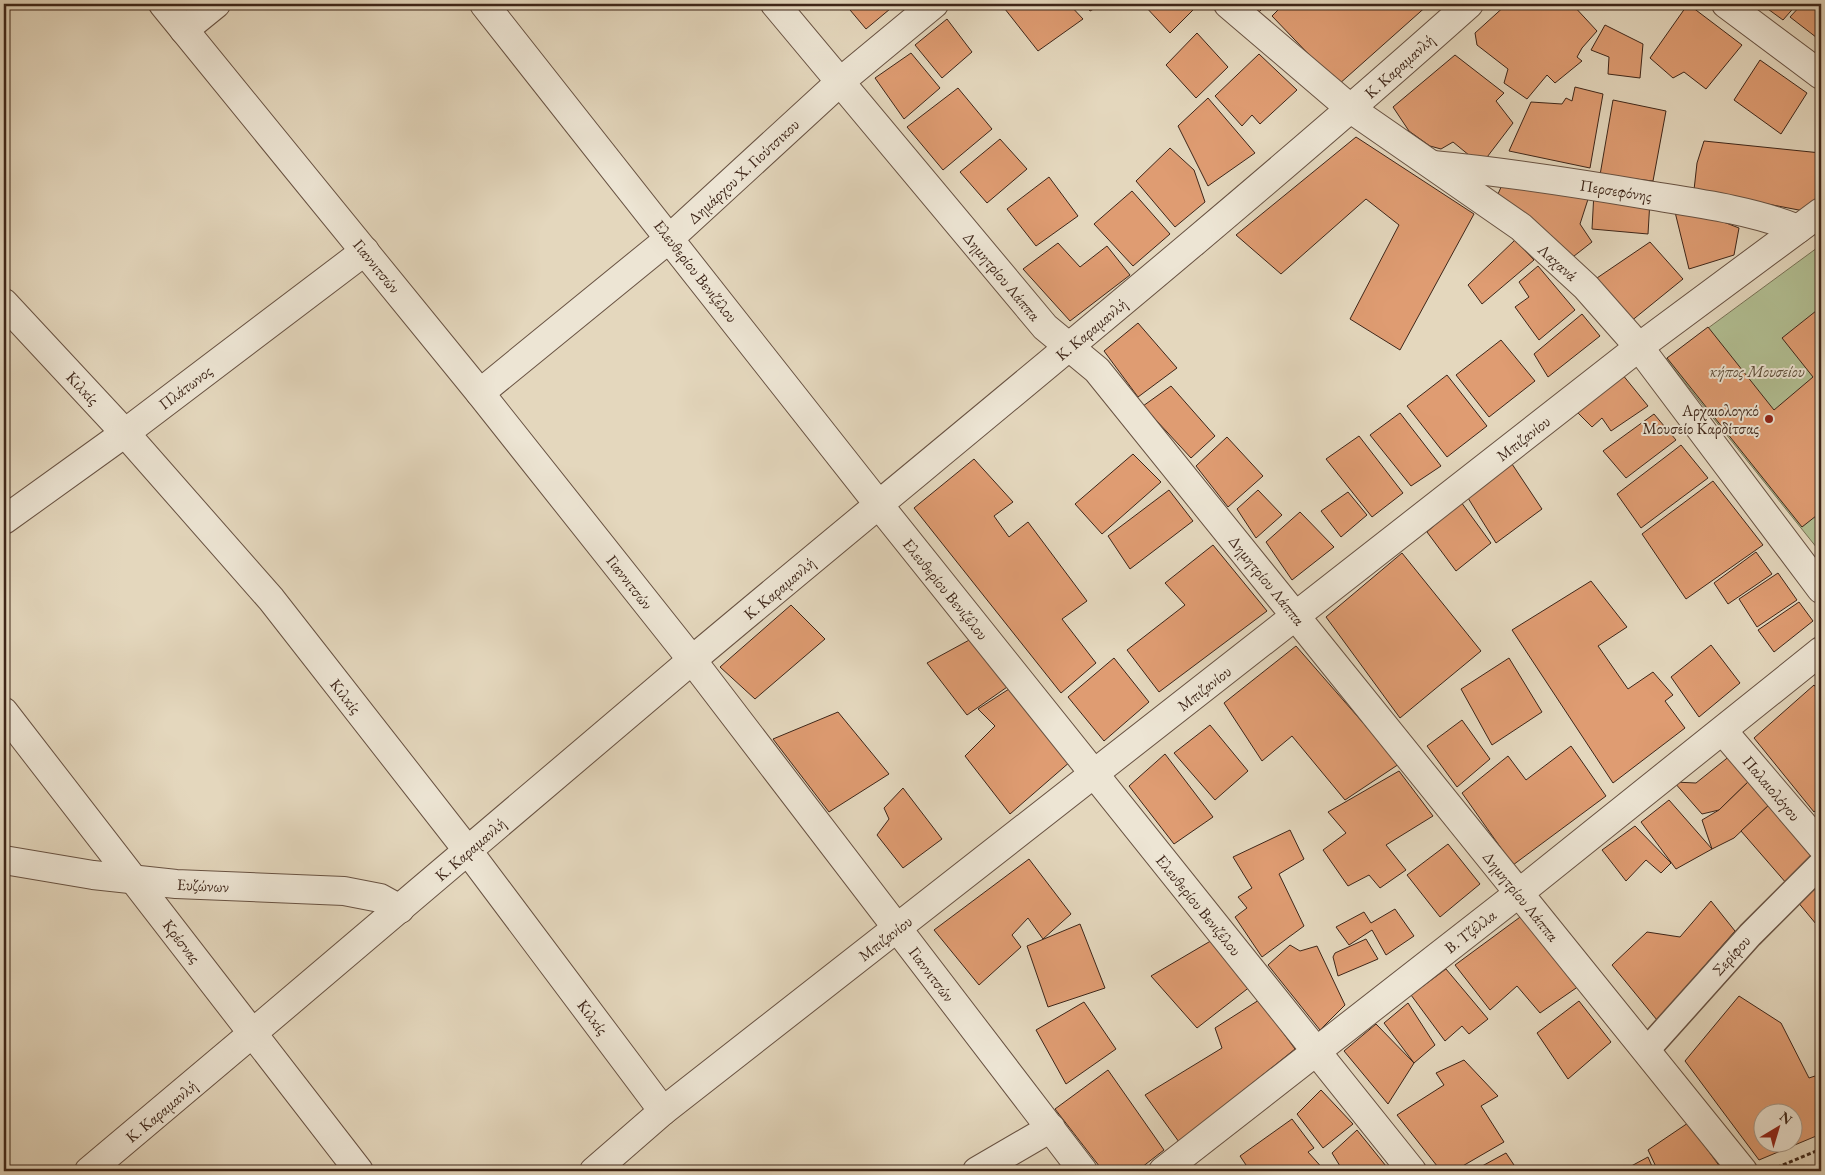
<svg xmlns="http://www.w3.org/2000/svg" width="1825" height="1175" viewBox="0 0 1825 1175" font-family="'EB Garamond',serif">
<rect width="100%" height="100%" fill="#e4d7bd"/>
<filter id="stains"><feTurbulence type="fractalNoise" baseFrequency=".004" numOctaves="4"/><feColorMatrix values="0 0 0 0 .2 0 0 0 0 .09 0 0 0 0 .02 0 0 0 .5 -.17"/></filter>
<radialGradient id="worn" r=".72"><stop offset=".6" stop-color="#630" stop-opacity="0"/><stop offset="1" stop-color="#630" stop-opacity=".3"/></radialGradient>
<!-- green -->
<polygon fill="#b2bf93" stroke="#787256" points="1821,245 1821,553 1666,359"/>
<!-- building -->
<g fill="#df9c72" stroke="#3e2619" fill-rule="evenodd">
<polygon points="845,4 896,4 866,29"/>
<polygon points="1001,4 1069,4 1083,19 1038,51"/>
<polygon points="1083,4 1103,4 1090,11"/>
<polygon points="1145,4 1199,4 1170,33 1144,5"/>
<polygon points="1246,4 1267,4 1257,14"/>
<polygon points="1284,4 1429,4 1338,85 1272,16"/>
<polygon points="1507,4 1572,4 1597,31 1582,48 1577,57 1582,61 1555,83 1547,75 1527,99 1504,83 1508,69 1477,45 1475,33"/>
<polygon points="1688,4 1742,45 1706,89 1684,72 1673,78 1650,58"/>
<polygon points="1761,4 1797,4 1783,20"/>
<polygon points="1802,4 1821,4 1821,41 1790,17"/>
<polygon points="947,19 972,52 942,78 915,45"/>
<polygon points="1605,25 1643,44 1640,78 1608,74 1609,57 1591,50"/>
<polygon points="1197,33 1228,67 1196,98 1166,65"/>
<polygon points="911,53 940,88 904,119 875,78"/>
<polygon points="1259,54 1297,90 1260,124 1252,115 1242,126 1215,96"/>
<polygon points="1455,55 1504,93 1496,101 1513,123 1481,165 1453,142 1441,149 1430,146 1409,131 1393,107"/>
<polygon points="1760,60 1807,93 1781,134 1734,100"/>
<polygon points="1575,87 1603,94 1590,168 1509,151 1531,102 1562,104 1566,98 1572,101"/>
<polygon points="958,88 992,129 943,170 907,127"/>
<polygon points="1208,98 1255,153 1208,186 1178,126"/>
<polygon points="1613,100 1666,111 1653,181 1600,175"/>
<polygon points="1356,137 1474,214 1400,350 1350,319 1399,225 1366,199 1281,274 1236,235"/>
<polygon points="1000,139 1027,169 987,203 960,172"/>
<polygon points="1704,141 1821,153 1821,197 1804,211 1694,190 1697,163"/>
<polygon points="1170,148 1194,170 1205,202 1175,227 1136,181"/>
<polygon points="1506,176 1591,190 1580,224 1592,242 1569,260 1546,232 1498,194"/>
<polygon points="1049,177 1078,216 1036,246 1007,209"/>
<polygon points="1132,191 1170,234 1133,266 1094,224"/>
<polygon points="1594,192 1650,200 1648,234 1592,229"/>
<polygon points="1675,212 1698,212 1739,228 1734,255 1689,269"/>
<polygon points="1515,240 1534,260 1482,304 1468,285"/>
<polygon points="1650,242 1683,279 1630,322 1594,280"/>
<polygon points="1058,243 1080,267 1107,246 1130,275 1070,321 1023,269"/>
<polygon points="1538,266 1575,310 1539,340 1515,307 1529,297 1519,282"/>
<polygon points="1821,307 1821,512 1802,527 1667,358 1708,327 1774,410 1813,377 1782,338"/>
<polygon points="1582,314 1600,336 1548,377 1534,354"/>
<polygon points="1138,323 1177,368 1138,397 1104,351"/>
<polygon points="1501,340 1535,381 1489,417 1456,375"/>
<polygon points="1622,374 1648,406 1611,431 1602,418 1592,427 1576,411"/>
<polygon points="1447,375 1487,426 1447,457 1407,406"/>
<polygon points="1171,386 1215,436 1191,458 1143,406"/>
<polygon points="1400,413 1441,466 1411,486 1370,435"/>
<polygon points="1654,414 1676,440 1626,478 1603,451"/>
<polygon points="1359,436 1403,493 1372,517 1326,459"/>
<polygon points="1227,437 1263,476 1228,507 1196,466"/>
<polygon points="1681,445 1708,478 1641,528 1617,494"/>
<polygon points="1133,454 1161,482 1102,534 1075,504"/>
<polygon points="974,459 1013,502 994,516 1009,537 1028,522 1087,601 1062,619 1096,663 1061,693 914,508"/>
<polygon points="1512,464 1542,509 1496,543 1468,498"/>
<polygon points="1713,481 1763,545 1686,599 1642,534"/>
<polygon points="1169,490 1193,521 1130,569 1108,536"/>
<polygon points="1258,490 1282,515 1256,538 1237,509"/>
<polygon points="1348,492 1367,515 1341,537 1321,511"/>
<polygon points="1461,502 1491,543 1456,571 1427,532"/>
<polygon points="1300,512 1334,547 1292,580 1266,542"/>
<polygon points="1213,545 1267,611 1159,692 1127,650 1185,605 1165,583"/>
<polygon points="1756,552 1772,574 1728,604 1714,583"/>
<polygon points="1402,553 1481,651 1400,718 1326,617"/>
<polygon points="1778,573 1797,600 1757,627 1739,599"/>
<polygon points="1591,581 1627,627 1598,646 1628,689 1653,672 1673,695 1665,701 1685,728 1613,783 1512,630"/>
<polygon points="1799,602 1813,621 1774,652 1758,630"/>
<polygon points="791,605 825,639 755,699 720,667"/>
<polygon points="973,638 1010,685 967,715 927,663"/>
<polygon points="1711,645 1740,683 1699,717 1671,677"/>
<polygon points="1296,646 1399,764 1345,800 1292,736 1262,761 1224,703"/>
<polygon points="1114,658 1149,702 1104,741 1068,697"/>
<polygon points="1509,658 1542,712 1492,745 1461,689"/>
<polygon points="1814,685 1821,693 1821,805 1814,812 1754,738"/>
<polygon points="1009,689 1071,761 1010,814 965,756 995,726 978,709"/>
<polygon points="838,712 889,774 829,812 773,739"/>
<polygon points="1462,720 1490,759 1457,787 1427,746"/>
<polygon points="1210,725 1248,771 1215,800 1174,753"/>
<polygon points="1571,746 1606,796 1513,865 1462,793 1508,756 1526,780"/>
<polygon points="1165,754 1213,817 1174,844 1129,786"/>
<polygon points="1731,755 1750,780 1719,810 1702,814 1674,782 1696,783"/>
<polygon points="1399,771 1433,816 1386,845 1406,870 1380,888 1369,875 1348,886 1323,850 1346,833 1328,812"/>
<polygon points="1750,780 1769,805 1734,838 1712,849 1702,820 1719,810"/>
<polygon points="903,788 942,839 903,868 877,835 889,819 884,808"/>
<polygon points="1669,800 1712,849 1676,869 1641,822"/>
<polygon points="1769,805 1813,857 1787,884 1741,831"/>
<polygon points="1635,826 1671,863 1661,873 1646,860 1626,881 1602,850"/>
<polygon points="1290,830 1304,859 1279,874 1304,926 1262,957 1235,917 1247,908 1238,897 1252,888 1233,857"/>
<polygon points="1448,844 1480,884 1440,917 1407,875"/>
<polygon points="1029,859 1071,914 1043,939 1028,918 1012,935 1021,947 979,985 934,930"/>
<polygon points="1821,879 1821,930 1797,901"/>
<polygon points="1711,901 1735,931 1657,1020 1612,965 1647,932 1680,937"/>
<polygon points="1395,909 1414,936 1386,955 1372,930 1349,945 1336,927 1364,912 1371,923"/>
<polygon points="1527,912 1579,986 1540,1013 1517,986 1490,1010 1455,965"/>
<polygon points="1080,924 1105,988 1048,1007 1027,946"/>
<polygon points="1214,939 1251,986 1197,1028 1151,976"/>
<polygon points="1366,939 1378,959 1338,976 1333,957 1335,953"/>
<polygon points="1290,945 1300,951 1317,946 1345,1005 1320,1030 1268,965"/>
<polygon points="1446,969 1488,1019 1469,1034 1462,1026 1445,1041 1411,995"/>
<path d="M 1739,996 L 1781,1023 L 1809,1078 L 1821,1074 L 1821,1134 L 1759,1160 L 1685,1061 ZM 1762,1112 L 1792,1112 L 1792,1142 L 1762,1142 Z"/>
<polygon points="1259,1000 1295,1049 1179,1142 1145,1095 1222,1048 1215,1028"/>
<polygon points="1579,1001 1611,1042 1568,1079 1537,1033"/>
<polygon points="1084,1002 1116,1049 1066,1084 1036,1030"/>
<polygon points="1408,1003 1435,1045 1414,1063 1384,1023"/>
<polygon points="1376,1024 1414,1063 1388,1104 1344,1051"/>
<polygon points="1464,1060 1498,1096 1481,1106 1504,1142 1454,1171 1441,1171 1397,1115 1444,1085 1436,1073"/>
<polygon points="1108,1070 1164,1150 1137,1171 1103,1171 1055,1109"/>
<polygon points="1321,1090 1353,1124 1323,1148 1297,1114"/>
<polygon points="1292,1119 1314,1148 1308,1152 1325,1171 1298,1171 1294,1167 1289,1171 1250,1171 1240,1156"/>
<polygon points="1688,1123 1723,1171 1658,1171 1648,1150"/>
<polygon points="1357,1130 1390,1171 1343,1171 1332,1153"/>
<polygon points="1506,1153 1518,1171 1473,1171"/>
<polygon points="1648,1157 1654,1171 1622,1171"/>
</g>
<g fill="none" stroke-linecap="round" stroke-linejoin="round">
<defs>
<polyline id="pedestrian" points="1646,1051 1750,935 1821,864"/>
<g id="minor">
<polyline points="163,4 480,393 692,660 1083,1171"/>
<polyline points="484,4 879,505 1412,1171"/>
<polyline points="1228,4 1351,109 1521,227 1586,287 1639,347 1821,589"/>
<polyline points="1726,4 1821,75"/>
<polyline points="184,30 216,4"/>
<path d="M 1433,165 C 1505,172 1576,183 1647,195 C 1697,203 1751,210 1798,229"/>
<polyline points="4,303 125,433 271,599 468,851 663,1111"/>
<polyline points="480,393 670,238 841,81 934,4"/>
<polyline points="4,520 125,433 365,251"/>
<polyline points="4,712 359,1171"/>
<polyline points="1723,731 1821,846"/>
<polyline points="4,860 93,875 176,884 344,891 380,898 400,909"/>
<path d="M 89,1171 C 291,1002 490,830 692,660 C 952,442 1216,230 1469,4"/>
<polyline points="594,1171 663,1111 1639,347 1821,212"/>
<polyline points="977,1171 1051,1128"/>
<polyline points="1163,1171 1519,893"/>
</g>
<g id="tertiary">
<polyline points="775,4 1045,327 1097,370 1743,1171"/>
<polyline points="1519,893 1821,651"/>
</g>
</defs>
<!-- pedestrian casing -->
<use href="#pedestrian" stroke="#685242" stroke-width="28"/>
<!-- minor casing -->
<use href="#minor" stroke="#685242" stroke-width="30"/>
<!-- tertiary casing -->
<use href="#tertiary" stroke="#685242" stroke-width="30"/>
<!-- path -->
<polyline stroke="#3e2619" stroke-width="3" stroke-dasharray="4 2.5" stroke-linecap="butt" points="1771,1170 1821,1149"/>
<!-- pedestrian -->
<use href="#pedestrian" stroke="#ede5d4" stroke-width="25"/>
<!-- minor -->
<use href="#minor" stroke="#ede5d4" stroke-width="28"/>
<!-- tertiary -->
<use href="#tertiary" stroke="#ede5d4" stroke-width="28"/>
</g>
<!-- markers -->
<circle fill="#8f2418" stroke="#ede5d4" stroke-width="2" cx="1769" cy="419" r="5"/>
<g text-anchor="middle" stroke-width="4" stroke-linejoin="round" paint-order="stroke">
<!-- street labels -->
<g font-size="16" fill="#3e2619" stroke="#ede5d4">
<text transform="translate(1399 66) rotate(-42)" y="6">Κ. Καραμανλή</text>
<text transform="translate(743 171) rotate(-43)" y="6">Δημάρχου Χ. Γιούτσικου</text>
<text transform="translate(1616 190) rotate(9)" y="6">Περσεφόνης</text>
<text transform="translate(1558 262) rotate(42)" y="6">Λαχανά</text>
<text transform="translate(377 266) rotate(51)" y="6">Γιαννιτσών</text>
<text transform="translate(696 271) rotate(52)" y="6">Ελευθερίου Βενιζέλου</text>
<text transform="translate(1002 276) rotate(50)" y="6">Δημητρίου Λάππα</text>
<text transform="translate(1091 329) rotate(-40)" y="6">Κ. Καραμανλή</text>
<text transform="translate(185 387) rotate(-37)" y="6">Πλάτωνος</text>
<text transform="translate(83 388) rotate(47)" y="6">Κιλκίς</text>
<text transform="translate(1523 438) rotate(-38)" y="6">Μπιζανίου</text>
<text transform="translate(1267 580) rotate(51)" y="6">Δημητρίου Λάππα</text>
<text transform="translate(630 582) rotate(52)" y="6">Γιαννιτσών</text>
<text transform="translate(779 588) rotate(-40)" y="6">Κ. Καραμανλή</text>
<text transform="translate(946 589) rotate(51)" y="6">Ελευθερίου Βενιζέλου</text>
<text transform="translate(1204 688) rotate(-38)" y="6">Μπιζανίου</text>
<text transform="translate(346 696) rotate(52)" y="6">Κιλκίς</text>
<text transform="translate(1772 788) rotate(50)" y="6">Παλαιολόγου</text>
<text transform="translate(470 849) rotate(-41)" y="6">Κ. Καραμανλή</text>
<text transform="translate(203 885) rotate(3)" y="6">Ευζώνων</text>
<text transform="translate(1521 896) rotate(51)" y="6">Δημητρίου Λάππα</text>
<text transform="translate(1199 905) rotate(51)" y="6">Ελευθερίου Βενιζέλου</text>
<text transform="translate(1470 931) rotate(-38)" y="6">Β. Τζέλλα</text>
<text transform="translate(885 938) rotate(-38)" y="6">Μπιζανίου</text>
<text transform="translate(182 941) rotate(52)" y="6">Κρέσνας</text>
<text transform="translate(1731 955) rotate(-48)" y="6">Σερίφου</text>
<text transform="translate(932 974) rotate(53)" y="6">Γιαννιτσών</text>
<text transform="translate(593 1017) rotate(53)" y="6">Κιλκίς</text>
<text transform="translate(161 1111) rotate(-40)" y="6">Κ. Καραμανλή</text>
</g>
<!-- park labels -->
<g font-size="16" font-style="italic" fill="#5b4c38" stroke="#ede5d4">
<text x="1757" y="377">κήπος Μουσείου</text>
</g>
<!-- poi labels -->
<g font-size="16" fill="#3e2619" stroke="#ede5d4" text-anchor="end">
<text x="1759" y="416">Αρχαιολογκό<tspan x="1759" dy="18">Μουσείο Καρδίτσας</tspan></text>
</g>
</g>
<!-- margin -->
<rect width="1825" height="1175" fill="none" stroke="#e4d7bd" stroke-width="20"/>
<rect x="5" y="5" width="1815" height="1165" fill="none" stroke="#3e2619" stroke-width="2.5"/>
<rect x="10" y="10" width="1805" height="1155" fill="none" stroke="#3e2619"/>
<!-- north arrow -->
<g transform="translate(1778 1128) rotate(38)"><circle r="24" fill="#ede5d4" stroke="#a79989"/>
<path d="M0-4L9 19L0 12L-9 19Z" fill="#8f2418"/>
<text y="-8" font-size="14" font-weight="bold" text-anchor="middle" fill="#3e2619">N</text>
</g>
<rect width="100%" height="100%" filter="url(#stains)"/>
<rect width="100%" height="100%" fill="url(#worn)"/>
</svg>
